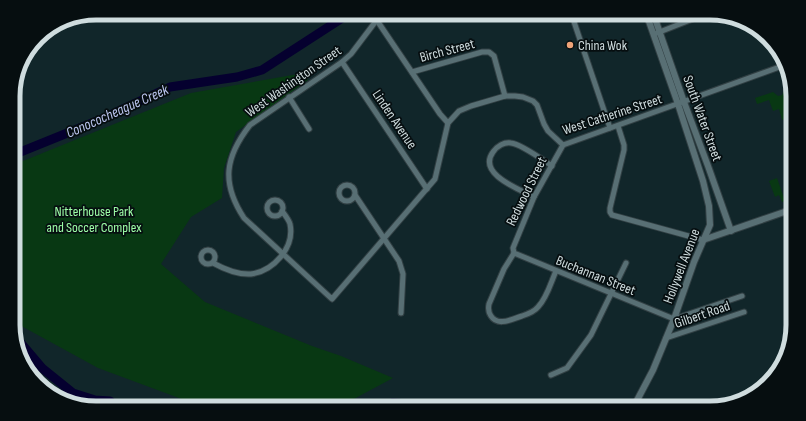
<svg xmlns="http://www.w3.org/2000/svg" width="806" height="421" viewBox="0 0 806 421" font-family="'Sofia Sans Condensed',sans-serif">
<rect width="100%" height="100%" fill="#11262a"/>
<!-- green -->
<g fill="#083813">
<polygon points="304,73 308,80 236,132 224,168 222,198 191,217 161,264 205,302 312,346 341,356 393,378 337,408 206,408 98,368 14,322 13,165 191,93"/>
<polygon points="792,88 792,116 782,120 779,109 773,111 769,100 757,104 755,98 773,92 778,96 782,95 784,91"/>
<polygon points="777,178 785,201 782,202 779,195 775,197 769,181"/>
</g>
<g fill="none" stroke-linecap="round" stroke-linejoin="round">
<!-- river -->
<g stroke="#05002f" stroke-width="9">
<polyline points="13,155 97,121 170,87 237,77 262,70 350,13"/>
<polyline points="14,335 42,368 73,393 95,400 110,401 117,408"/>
<polyline points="381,408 392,403 431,405 443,408"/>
</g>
<defs>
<g id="minor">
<path d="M 382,13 L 351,54 L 342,62 L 250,125 C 225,157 221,183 244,218 L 332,299 L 435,179 L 448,123 L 459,111 L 471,106 L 505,96 L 515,96 L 523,97 L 533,101 L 537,105 L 544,124 L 548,131 L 563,145"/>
<polyline points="571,13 610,128"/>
<polyline points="376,19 440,114 448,123"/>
<polyline points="657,33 708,13"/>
<polyline points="342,62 427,189"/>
<polyline points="412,72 482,52 489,52 494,56 505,96"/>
<polyline points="289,97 309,129"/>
<polyline points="618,126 624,145 624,150 610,208 610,212 612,215 703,240"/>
<polyline points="563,145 534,197 513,248 514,253 674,319 742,296"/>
<polyline points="563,145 785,65"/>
<circle cx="347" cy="193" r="8"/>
<polyline points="355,195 399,261 403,274 401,313"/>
<path d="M 534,197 C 519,189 477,174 493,152 C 497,146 504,142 511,143 C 521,144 543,160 552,166"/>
<circle cx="275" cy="208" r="8"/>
<circle cx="208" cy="257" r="7"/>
<path d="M 514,253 L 504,269 L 489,304 C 488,309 488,312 491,316 C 498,327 512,319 522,316 C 528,314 534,312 538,307 C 547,298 551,282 556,271"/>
<path d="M 213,263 C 224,269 237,275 251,274 C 273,271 295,248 290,224 C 289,220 285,215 282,211"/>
<polyline points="666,338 744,312"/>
<polyline points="551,375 567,368 591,335 626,263"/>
</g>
<g id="tertiary">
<polyline points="653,13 684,102 708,166 731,231"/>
<polyline points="703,240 793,209"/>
<polyline points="633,408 653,370 674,319 694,262 710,225 709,206 703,181 678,104 646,13"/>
</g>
</defs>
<!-- minor casing -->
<use href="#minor" stroke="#324044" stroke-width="7"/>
<!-- tertiary casing -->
<use href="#tertiary" stroke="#324044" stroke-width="8"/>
<!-- minor -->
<use href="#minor" stroke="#586f74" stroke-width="5"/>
<!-- tertiary -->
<use href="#tertiary" stroke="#586f74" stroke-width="6"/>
</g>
<!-- markers -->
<circle fill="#efa378" stroke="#060e10" stroke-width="1.5" cx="570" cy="45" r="4"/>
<g text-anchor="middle" stroke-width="3.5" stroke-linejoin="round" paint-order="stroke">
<!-- poi labels -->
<g font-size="14" fill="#cfdcde" stroke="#060e10" text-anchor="start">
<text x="578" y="50">China Wok</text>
</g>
<!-- street labels -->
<g font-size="14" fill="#cfdcde" stroke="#060e10">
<text transform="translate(447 50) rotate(-15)" y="5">Birch Street</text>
<text transform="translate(293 81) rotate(-35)" y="5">West Washington Street</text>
<text transform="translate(612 114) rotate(-18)" y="5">West Catherine Street</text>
<text transform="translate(703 118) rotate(70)" y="5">South Water Street</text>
<text transform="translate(395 119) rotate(56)" y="5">Linden Avenue</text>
<text transform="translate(526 191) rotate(-64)" y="5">Redwood Street</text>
<text transform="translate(681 266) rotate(-69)" y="5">Hollywell Avenue</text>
<text transform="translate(596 275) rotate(22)" y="5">Buchannan Street</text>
<text transform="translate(702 314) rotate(-19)" y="5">Gilbert Road</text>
</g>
<!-- park labels -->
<g font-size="14" fill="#9dfea7" stroke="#060e10">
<text x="94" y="216">Nitterhouse Park<tspan x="94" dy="16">and Soccer Complex</tspan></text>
</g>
<!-- water labels -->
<g font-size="15" font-style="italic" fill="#bbc4ee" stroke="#060e10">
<text transform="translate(117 111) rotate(-24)" y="5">Conococheague Creek</text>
</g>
</g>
<!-- crop -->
<path d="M0 0H806V421H0ZM96 20H710A76 76 0 0 1 786 96V325A76 76 0 0 1 710 401H96A76 76 0 0 1 20 325V96A76 76 0 0 1 96 20Z" fill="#060e10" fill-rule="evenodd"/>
<path fill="none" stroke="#cfdcde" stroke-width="5" d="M96 20H710A76 76 0 0 1 786 96V325A76 76 0 0 1 710 401H96A76 76 0 0 1 20 325V96A76 76 0 0 1 96 20Z"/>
</svg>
